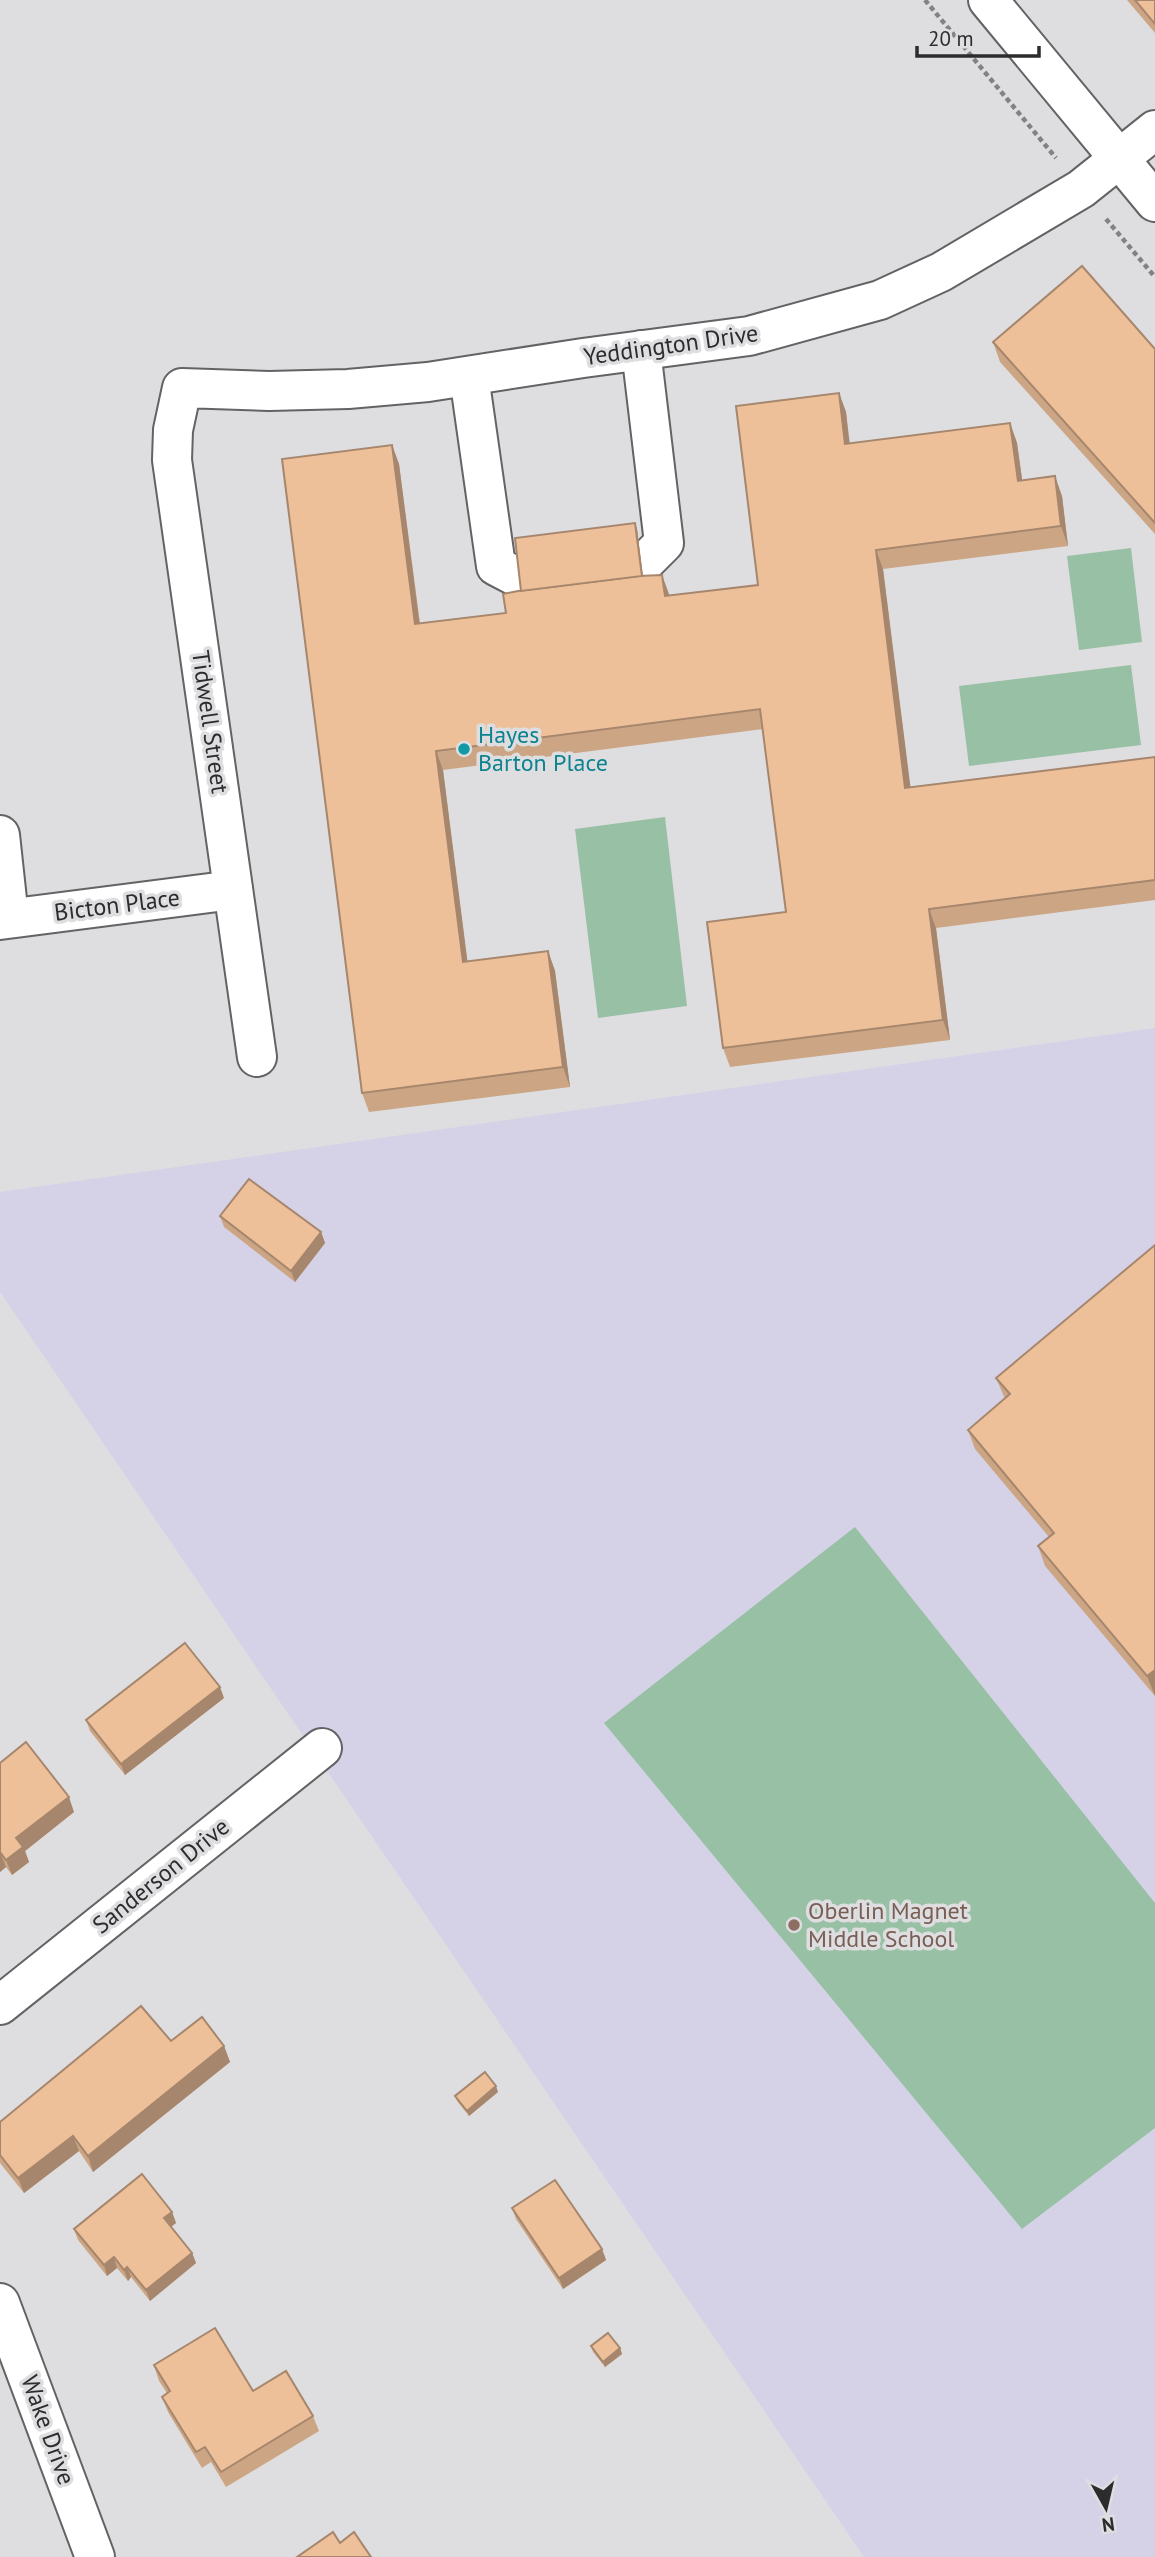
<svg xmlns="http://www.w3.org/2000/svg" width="1155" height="2557" viewBox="0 0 1155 2557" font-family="'PT Sans',sans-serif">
<rect width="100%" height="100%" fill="#dedee1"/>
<!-- education -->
<polygon fill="#d5d2e8" points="1155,1028 1155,2557 864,2557 0,1292 0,1192"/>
<!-- green -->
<g fill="#98c0a4">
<polygon points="1131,548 1142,642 1079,650 1067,556"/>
<polygon points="1131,665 1141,745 969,766 959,686"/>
<polygon points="665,817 687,1006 598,1018 575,829"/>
<polygon points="855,1527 1155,1903 1155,2128 1022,2229 604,1723"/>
</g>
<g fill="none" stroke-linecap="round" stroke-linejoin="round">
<defs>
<g id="minor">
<polyline points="641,350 664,543 642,565"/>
<polyline points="469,376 496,566 521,579"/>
<polyline points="0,835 9,918"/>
<polyline points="0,920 233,890"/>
<polyline points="257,1057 172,460 173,430 182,388 269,391 348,389 428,382 583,358 749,336 880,300 941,272 1081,189 1155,130"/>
<polyline points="0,2005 322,1748"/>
<polyline points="0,2303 95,2557"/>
</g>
<polyline id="major" points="988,0 1155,202"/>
</defs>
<!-- minor casing -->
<use href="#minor" stroke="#636366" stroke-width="42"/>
<!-- major casing -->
<use href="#major" stroke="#636366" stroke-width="42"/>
<!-- path -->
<g stroke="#828285" stroke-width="4.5" stroke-dasharray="5 3.5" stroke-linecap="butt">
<polyline points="925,0 1056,158"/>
<polyline points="1106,219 1155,277"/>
</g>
<!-- minor -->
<use href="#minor" stroke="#fff" stroke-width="38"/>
<!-- major -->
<use href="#major" stroke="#fff" stroke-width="38"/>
</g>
<!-- wall -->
<g fill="#cca584">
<polygon points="1127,0 1155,0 1155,33"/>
<polygon points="993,342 1155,349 1155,534 1000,362"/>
<polygon points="839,393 846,412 849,443 1010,423 1017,443 1022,480 1062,496 1068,546 883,569 910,787 1155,757 1155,900 936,928 950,1040 730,1067 723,1048 786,912 763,729 443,770 467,961 548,951 555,971 570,1087 369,1112 362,1093 392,445 399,464 420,623 506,613 521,591 637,529 643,576 670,596 758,585"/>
<polygon points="220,1216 321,1232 325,1243 295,1282 224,1227"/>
<polygon points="1155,1245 1155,1696 1045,1566 1038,1546 1049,1537 975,1449 968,1430 1005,1399 996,1378"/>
<polygon points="224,1698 125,1775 90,1731 86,1720"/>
<polygon points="0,1763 74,1812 25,1851 29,1862 12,1875 6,1867 0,1872"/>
<polygon points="224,2046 230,2062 93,2172 79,2151 24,2193 0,2163 0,2122"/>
<polygon points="498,2092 469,2116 457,2101 455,2096"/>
<polygon points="512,2208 602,2249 606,2260 563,2289 516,2219"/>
<polygon points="172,2212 176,2223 171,2227 192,2253 196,2263 150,2301 131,2277 128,2281 117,2268 107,2276 78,2240 74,2229"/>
<polygon points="591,2346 620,2348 622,2354 605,2367 593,2352"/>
<polygon points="154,2365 253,2391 313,2416 319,2431 226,2487 211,2462 202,2468 168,2412 162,2397 167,2393 159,2381"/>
</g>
<!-- shaded-wall -->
<g fill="#a6866c">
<polygon points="839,393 846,412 852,463 845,444"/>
<polygon points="1010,423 1017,443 1025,500 1018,481"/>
<polygon points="392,445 399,464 422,643 415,624"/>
<polygon points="1055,476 1062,496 1068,546 1061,526"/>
<polygon points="635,523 637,529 645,596 643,590"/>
<polygon points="876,550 883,569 913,807 905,788"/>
<polygon points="662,575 669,594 672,616 665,596"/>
<polygon points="436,751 443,770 470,981 463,962"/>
<polygon points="929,909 936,928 950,1040 943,1020"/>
<polygon points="548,951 555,971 570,1087 563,1067"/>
<polygon points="321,1232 325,1243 295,1282 291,1271"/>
<polygon points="1155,1670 1155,1696 1147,1676"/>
<polygon points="220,1687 224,1698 125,1775 121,1764"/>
<polygon points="69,1797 74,1812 25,1851 29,1862 12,1875 6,1860 16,1838"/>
<polygon points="0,1852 6,1867 0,1872"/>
<polygon points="224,2046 230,2062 93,2172 88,2156"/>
<polygon points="496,2086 498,2092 469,2116 467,2111"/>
<polygon points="73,2136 79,2151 24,2193 18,2178"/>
<polygon points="172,2212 176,2223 168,2229 164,2218"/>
<polygon points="602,2249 606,2260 563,2289 559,2278"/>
<polygon points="192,2253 196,2263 150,2301 146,2290"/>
<polygon points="114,2257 117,2268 107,2276 104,2265"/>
<polygon points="127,2267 131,2277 128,2281 124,2270"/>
<polygon points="620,2348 622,2354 605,2367 603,2362"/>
</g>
<!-- building -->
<g fill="#edc09a" stroke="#a6866c" stroke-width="2">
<polygon points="1135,0 1155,0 1155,24"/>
<polygon points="1082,266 1155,349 1155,523 993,342"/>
<polygon points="839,393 845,444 1010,423 1018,481 1055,476 1061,526 876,550 905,788 1155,757 1155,880 929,909 943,1020 723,1048 707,922 786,912 760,709 436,751 463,962 548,951 563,1067 362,1093 282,459 392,445 415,624 506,613 503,594 518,591 638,576 662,575 665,596 758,585 736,406"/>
<polygon points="635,523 642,576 521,591 515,538"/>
<polygon points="249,1179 321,1232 291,1271 220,1216"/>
<polygon points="1155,1245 1155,1670 1147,1676 1038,1546 1054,1533 968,1430 1010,1394 996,1378"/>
<polygon points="185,1643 220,1687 121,1764 86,1720"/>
<polygon points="26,1742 69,1797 16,1838 23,1847 6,1860 0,1852 0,1763"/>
<polygon points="141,2006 171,2041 202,2017 224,2046 88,2156 73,2136 18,2178 0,2155 0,2122"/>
<polygon points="485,2072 496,2086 467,2111 455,2096"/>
<polygon points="142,2174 172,2212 164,2218 192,2253 146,2290 127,2267 124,2270 114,2257 104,2265 74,2229"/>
<polygon points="555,2180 602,2249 559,2278 512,2208"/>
<polygon points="215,2328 253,2391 286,2371 313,2416 221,2472 205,2447 196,2452 162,2397 170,2391 154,2365"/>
<polygon points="608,2333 620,2348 603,2362 591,2346"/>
<polygon points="333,2532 340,2543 354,2532 371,2557 297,2557"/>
</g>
<!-- markers -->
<circle fill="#0f9aa8" stroke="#dedee1" stroke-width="2.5" cx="464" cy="749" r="7"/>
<circle fill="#8d6e63" stroke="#dedee1" stroke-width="2.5" cx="794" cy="1925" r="7"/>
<g text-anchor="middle" stroke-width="7" stroke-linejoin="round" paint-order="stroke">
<!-- street labels -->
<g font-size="24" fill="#2c2c2e" stroke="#dedee1">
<text transform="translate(671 345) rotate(-8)" y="8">Yeddington Drive</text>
<text transform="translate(210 722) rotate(82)" y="8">Tidwell Street</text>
<text transform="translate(117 905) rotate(-7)" y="8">Bicton Place</text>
<text transform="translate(161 1876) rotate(-39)" y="8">Sanderson Drive</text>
<text transform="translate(48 2430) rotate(70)" y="8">Wake Drive</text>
</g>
<!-- culture labels -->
<g font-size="24" fill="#0d838f" stroke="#dedee1" text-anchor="start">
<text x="478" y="743">Hayes<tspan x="478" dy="28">Barton Place</tspan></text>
</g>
<!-- education labels -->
<g font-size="24" fill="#785e54" stroke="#dedee1" text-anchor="start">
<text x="808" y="1919">Oberlin Magnet<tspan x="808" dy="28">Middle School</tspan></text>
</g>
</g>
<!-- north arrow -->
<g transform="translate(1106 2508) rotate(172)" stroke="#dedee1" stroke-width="5" paint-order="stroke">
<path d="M0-5L12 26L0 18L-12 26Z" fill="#2c2c2e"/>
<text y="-10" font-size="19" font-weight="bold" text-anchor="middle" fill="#2c2c2e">N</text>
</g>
<!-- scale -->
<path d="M917 46v10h122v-10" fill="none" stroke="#2c2c2e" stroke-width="3.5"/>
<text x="928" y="46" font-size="21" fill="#2c2c2e" stroke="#dedee1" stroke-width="5" paint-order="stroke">20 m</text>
</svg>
